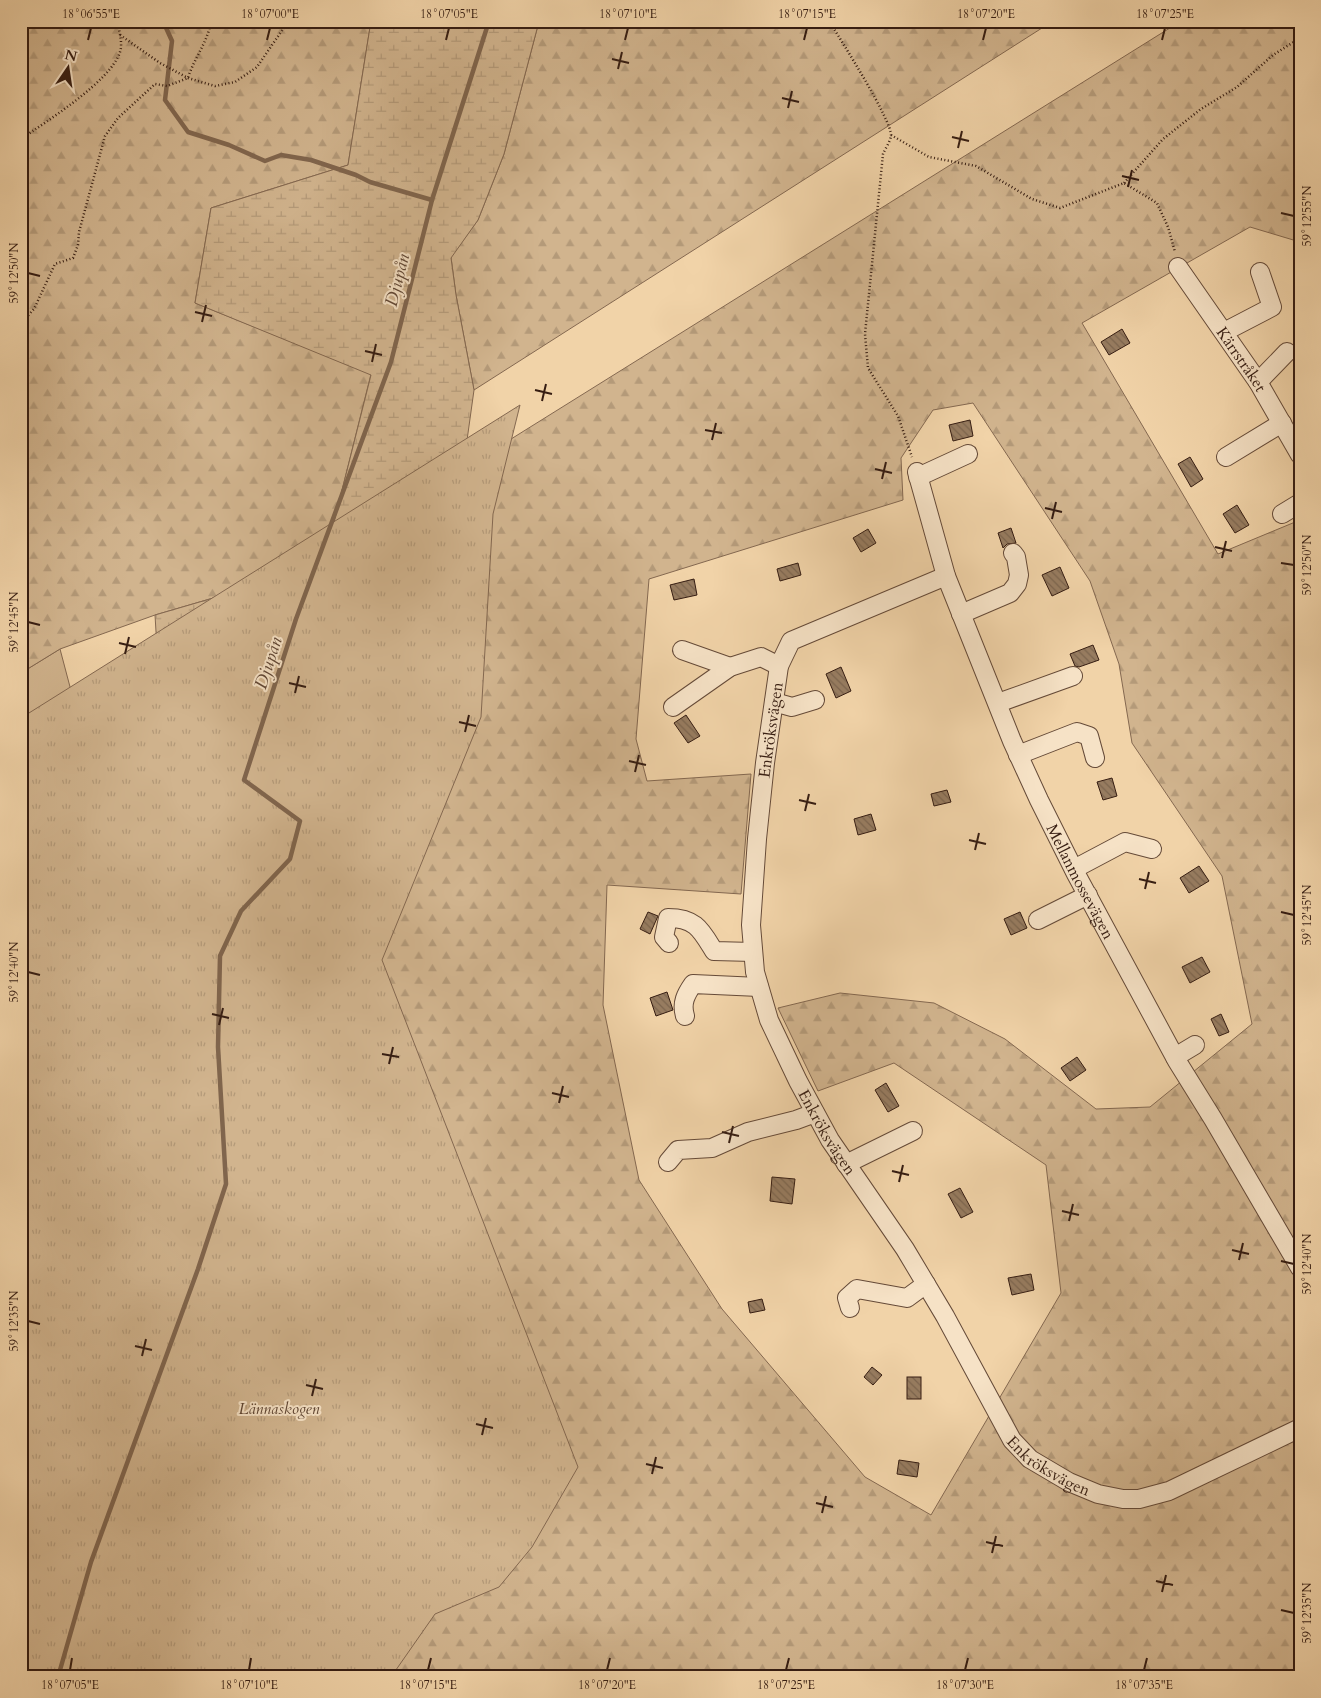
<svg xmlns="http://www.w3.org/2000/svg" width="1321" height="1698" viewBox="0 0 1321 1698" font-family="Cardo,serif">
<defs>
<pattern id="forest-firs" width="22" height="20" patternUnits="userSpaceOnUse" patternTransform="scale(1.25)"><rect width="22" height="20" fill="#d1b48e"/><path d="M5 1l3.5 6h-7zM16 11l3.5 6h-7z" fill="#b49a79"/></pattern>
<pattern id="wetland-marsh" width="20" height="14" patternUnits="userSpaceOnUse" patternTransform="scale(1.25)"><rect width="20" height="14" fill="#d1b48e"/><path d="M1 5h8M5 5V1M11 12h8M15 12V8" fill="none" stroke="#b49a79"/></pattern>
<pattern id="park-tufts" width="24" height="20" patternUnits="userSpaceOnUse" patternTransform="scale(1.25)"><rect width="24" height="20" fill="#d1b48e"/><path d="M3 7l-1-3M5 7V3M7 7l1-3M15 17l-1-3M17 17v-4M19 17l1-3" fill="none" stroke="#b49a79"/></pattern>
<pattern id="building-back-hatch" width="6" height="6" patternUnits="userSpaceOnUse" patternTransform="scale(1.25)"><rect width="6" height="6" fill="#977c60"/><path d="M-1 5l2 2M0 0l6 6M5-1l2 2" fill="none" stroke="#7c654e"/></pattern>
</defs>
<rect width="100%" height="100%" fill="#f1d3a8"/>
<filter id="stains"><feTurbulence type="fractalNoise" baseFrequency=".004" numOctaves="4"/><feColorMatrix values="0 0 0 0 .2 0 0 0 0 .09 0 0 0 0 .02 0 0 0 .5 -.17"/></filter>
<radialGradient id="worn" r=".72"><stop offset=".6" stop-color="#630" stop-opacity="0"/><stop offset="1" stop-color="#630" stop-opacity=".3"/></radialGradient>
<!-- green -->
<polygon fill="#d1b48e" stroke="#846850" points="60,649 74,702 21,736 21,673"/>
<!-- forest -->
<g fill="url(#forest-firs)" stroke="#846850" fill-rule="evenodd">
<polygon points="21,21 371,21 348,165 211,208 195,303 371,374 323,566 155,615 60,649 21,673"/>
<polygon points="533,21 1053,21 474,390 456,295 451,257 478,220 504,154 537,29"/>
<path d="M 1181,21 L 1300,21 L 1300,242 L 1250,227 L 1082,323 L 1218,554 L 1300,520 L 1300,1677 L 21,1677 L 463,469 ZM 973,403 L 1090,581 L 1119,664 L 1132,743 L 1222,876 L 1252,1024 L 1150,1107 L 1096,1109 L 1005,1039 L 934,1003 L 840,993 L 778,1008 L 818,1091 L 894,1063 L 1046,1165 L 1061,1293 L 931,1515 L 865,1477 L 722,1309 L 639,1180 L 603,1005 L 607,885 L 741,894 L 751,774 L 647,781 L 636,739 L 649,579 L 903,500 L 901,458 L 933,410 Z"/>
</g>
<!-- wetland -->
<polygon fill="url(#wetland-marsh)" stroke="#846850" points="371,21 533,21 537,29 504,154 478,220 451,258 456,295 474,390 463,469 424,580 434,675 382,806 284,889 230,903 180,877 158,665 155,615 323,566 371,375 195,303 211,208 348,165"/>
<!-- park -->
<polygon fill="url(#park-tufts)" stroke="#846850" points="520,405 493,514 481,717 382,960 578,1467 532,1547 499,1587 435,1614 391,1677 21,1677 21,718"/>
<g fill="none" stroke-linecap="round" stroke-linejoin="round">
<!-- stream -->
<g stroke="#80654d" stroke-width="4.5">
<polyline points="163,21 172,41 165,100 188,132 229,145 265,161 281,155 311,160 356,175 370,182 432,200"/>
<polyline points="58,1677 91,1562 198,1269 226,1184 218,1047 220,956 241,911 290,859 300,821 244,780 296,619 391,362 432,200 489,21"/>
</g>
</g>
<!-- building -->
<g fill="url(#building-back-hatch)" stroke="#361d12">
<polygon points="1122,329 1130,343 1109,355 1101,342"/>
<polygon points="970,420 973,436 953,441 949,425"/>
<polygon points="1190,457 1203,479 1191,487 1178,464"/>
<polygon points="1237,505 1249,525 1235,533 1223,514"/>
<polygon points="1011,528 1016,543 1007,544 1003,548 998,533"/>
<polygon points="868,529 876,543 861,552 853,538"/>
<polygon points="798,563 801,575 780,581 777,569"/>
<polygon points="1060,567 1069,588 1052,596 1042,575"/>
<polygon points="694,579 697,595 674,600 670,585"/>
<polygon points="1093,645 1099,660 1079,667 1075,666 1070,654"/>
<polygon points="841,667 851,691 836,698 826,674"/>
<polygon points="686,715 700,736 688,743 674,723"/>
<polygon points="1112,778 1117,796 1103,800 1097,782"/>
<polygon points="947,790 951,802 934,806 931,794"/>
<polygon points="871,814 876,830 858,835 854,819"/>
<polygon points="1199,866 1209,881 1189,893 1180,878"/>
<polygon points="648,912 658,916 650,934 640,929"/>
<polygon points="1020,912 1027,928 1011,935 1004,919"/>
<polygon points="1202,957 1210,972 1190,983 1182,967"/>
<polygon points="667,992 673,1010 656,1016 650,998"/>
<polygon points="1221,1014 1229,1032 1219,1036 1211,1019"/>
<polygon points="1077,1057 1086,1070 1070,1081 1061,1068"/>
<polygon points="886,1083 899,1106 888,1112 875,1090"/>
<polygon points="772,1177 795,1179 792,1204 770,1201"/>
<polygon points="960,1188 973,1212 961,1218 948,1194"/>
<polygon points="1031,1274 1034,1290 1012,1295 1008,1278"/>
<polygon points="762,1299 765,1310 750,1313 748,1302"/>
<polygon points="872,1367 882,1375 873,1385 864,1377"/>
<rect x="907" y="1377" width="14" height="22"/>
<polygon points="899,1460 919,1463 917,1477 897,1474"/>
</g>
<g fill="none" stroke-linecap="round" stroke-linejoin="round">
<defs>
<g id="minor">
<path id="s1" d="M 1178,267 L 1258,382 L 1300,455"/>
<polyline points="1224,332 1272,307 1260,272"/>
<polyline points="1258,382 1287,352"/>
<polyline points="1226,457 1282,423"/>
<path id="s2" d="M 917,472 L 946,576 L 1012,741 L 1039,800 L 1076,874 L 1177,1061 L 1213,1119 L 1300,1268"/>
<polyline points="918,477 968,454"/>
<polyline points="1282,514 1300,503"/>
<path id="s3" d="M 946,576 L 791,641 L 779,666 L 765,763 L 757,839 L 751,925 L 755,972 L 769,1020 L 798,1081 L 830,1140 L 905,1249 L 945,1316 L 1012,1440 L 1030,1459 L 1069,1482 L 1098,1494 L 1123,1499 L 1139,1499 L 1169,1491 L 1300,1428"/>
<polyline points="961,614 1010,593 1017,584 1019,575 1016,557 1013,553"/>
<polyline points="682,650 730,667"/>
<polyline points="774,702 792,707 815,700"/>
<polyline points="998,703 1073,676"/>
<polyline points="673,707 730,667 761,657 779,666"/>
<polyline points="1018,755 1077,732 1089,736 1095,758"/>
<polyline points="1074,869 1125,842 1152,849"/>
<polyline points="1038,920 1088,895"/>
<path d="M 669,943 L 664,937 L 668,918 C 696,918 701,930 714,951 L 753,952"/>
<path d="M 685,1016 C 681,1003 686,994 693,984 L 759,987"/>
<polyline points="1175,1057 1195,1045"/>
<polyline points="668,1162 678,1150 712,1148 748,1132 796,1120 815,1113"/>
<polyline points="846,1164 913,1131"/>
<polyline points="850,1308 847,1298 857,1289 907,1298 926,1284"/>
</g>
</defs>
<!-- minor casing -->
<use href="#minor" stroke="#654a38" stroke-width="20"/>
<!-- path -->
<g stroke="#361d12" stroke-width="2.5" stroke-dasharray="1 2.5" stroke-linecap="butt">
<path d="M 829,21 C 839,37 893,122 891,136 C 890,142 885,149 883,154 L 865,334 L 868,368 L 898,416 L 912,457"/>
<polyline points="120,35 160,63 188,78 215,86 235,82 257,67 283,29 293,21"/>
<polyline points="891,135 929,157 976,166 1032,199 1060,208 1124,183 1157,203 1168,227 1175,252"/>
<path d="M 21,139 C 47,121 111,81 120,52 C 123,43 119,30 117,21"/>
<polyline points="1124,183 1163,139 1201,109 1237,87 1273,55 1300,38"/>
<path d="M 21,323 L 34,309 L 55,264 L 73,258 L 78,245 L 79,232 L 105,136 L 118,118 L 155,84 L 167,86 L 188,78 C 194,58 208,42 211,21"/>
</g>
<!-- minor -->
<use href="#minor" stroke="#f6e2c6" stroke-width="18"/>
</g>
<!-- ticks -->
<path fill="none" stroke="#361d12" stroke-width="2" d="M 88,40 L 91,28M 267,40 L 270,28M 446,40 L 449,28M 625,40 L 628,28M 804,40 L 807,28M 983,40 L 986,28M 1162,40 L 1165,28M 612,59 L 629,63M 618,69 L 622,52M 782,98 L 799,102M 788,108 L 792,91M 952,137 L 969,141M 958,148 L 962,131M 1122,176 L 1139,180M 1128,187 L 1132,170M 1281,213 L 1294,216M 28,273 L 40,276M 195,312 L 212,316M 202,322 L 206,305M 365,351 L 382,355M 372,362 L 376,344M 535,390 L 552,394M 542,401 L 546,384M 705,430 L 722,433M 712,440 L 716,423M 875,469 L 892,473M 882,479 L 886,462M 1045,508 L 1062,512M 1052,519 L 1056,502M 1215,547 L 1232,551M 1222,558 L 1226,541M 1281,563 L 1294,565M 28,622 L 40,625M 119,643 L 136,647M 125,654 L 129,637M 289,683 L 306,687M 295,693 L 299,676M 459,722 L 476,726M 465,732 L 469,715M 629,761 L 646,765M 635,772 L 639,755M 799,800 L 816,804M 805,811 L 809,794M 969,840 L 986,844M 975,850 L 979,833M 1139,879 L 1156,883M 1145,889 L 1149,872M 1281,912 L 1294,915M 28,972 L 40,975M 212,1014 L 229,1018M 219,1025 L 223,1008M 382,1054 L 399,1057M 389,1064 L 393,1047M 552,1093 L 569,1097M 559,1103 L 563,1086M 722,1132 L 739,1136M 729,1143 L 733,1126M 892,1171 L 909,1175M 899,1182 L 903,1165M 1062,1211 L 1079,1215M 1069,1221 L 1073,1204M 1232,1250 L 1249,1254M 1239,1260 L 1243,1243M 1281,1261 L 1294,1264M 28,1321 L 40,1324M 135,1346 L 152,1350M 142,1356 L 146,1339M 306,1385 L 323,1389M 312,1396 L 316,1379M 476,1424 L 493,1428M 482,1435 L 486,1418M 646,1464 L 663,1468M 652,1474 L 656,1457M 816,1503 L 833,1507M 822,1513 L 826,1496M 986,1542 L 1003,1546M 992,1553 L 996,1536M 1156,1581 L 1173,1585M 1162,1592 L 1166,1575M 1281,1610 L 1294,1613M 70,1670 L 72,1658M 249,1670 L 251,1658M 428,1670 L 431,1658M 607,1670 L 610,1658M 786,1670 L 789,1658M 965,1670 L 968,1658M 1144,1670 L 1147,1658"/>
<g text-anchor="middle" stroke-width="4" stroke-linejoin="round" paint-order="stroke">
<!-- street labels -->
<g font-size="16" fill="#361d12" stroke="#f6e2c6">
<text dy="6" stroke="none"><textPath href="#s1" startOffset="112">Kärrstråket</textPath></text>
<text transform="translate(770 730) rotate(-82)" y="6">Enkröksvägen</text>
<text dy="6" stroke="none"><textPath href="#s2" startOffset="442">Mellanmossevägen</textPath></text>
<text dy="6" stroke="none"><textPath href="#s3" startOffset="680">Enkröksvägen</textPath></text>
<text dy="6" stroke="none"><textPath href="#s3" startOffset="1085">Enkröksvägen</textPath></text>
</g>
<!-- park labels -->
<g font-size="16" font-style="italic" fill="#5d4331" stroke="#f6e2c6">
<text x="279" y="1414">Lännaskogen</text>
</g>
<!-- water labels -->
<g font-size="18" font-style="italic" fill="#614735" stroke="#f6e2c6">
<text transform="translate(397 280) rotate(-76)" y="6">Djupån</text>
<text transform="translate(268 663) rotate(-72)" y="6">Djupån</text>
</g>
</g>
<!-- margin -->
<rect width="1321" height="1698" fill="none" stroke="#f1d3a8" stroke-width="55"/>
<!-- north arrow -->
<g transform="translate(68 68) rotate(13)" stroke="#f6e2c6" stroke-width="4" paint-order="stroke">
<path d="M0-4L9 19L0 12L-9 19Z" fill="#361d12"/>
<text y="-8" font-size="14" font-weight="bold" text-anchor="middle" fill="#361d12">N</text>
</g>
<rect x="28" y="28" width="1266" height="1642" fill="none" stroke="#361d12" stroke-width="2"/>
<g font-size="12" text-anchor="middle" fill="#361d12">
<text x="91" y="18">18°06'55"E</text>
<text x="270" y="18">18°07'00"E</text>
<text x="449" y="18">18°07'05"E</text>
<text x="628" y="18">18°07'10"E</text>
<text x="807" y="18">18°07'15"E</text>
<text x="986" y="18">18°07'20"E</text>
<text x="1165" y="18">18°07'25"E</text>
<text transform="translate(1307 216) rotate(-90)" y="4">59°12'55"N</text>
<text transform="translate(14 273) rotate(-90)" y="4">59°12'50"N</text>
<text transform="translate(1307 565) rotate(-90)" y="4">59°12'50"N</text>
<text transform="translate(14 622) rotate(-90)" y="4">59°12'45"N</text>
<text transform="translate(1307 915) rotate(-90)" y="4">59°12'45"N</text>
<text transform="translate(14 972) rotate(-90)" y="4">59°12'40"N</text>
<text transform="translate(1307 1264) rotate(-90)" y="4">59°12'40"N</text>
<text transform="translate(14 1321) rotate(-90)" y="4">59°12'35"N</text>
<text transform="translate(1307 1613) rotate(-90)" y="4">59°12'35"N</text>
<text x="70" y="1689">18°07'05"E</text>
<text x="249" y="1689">18°07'10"E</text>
<text x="428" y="1689">18°07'15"E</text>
<text x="607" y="1689">18°07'20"E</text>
<text x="786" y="1689">18°07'25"E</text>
<text x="965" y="1689">18°07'30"E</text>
<text x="1144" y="1689">18°07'35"E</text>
</g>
<rect width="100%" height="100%" filter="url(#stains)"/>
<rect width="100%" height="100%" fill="url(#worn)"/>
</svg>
